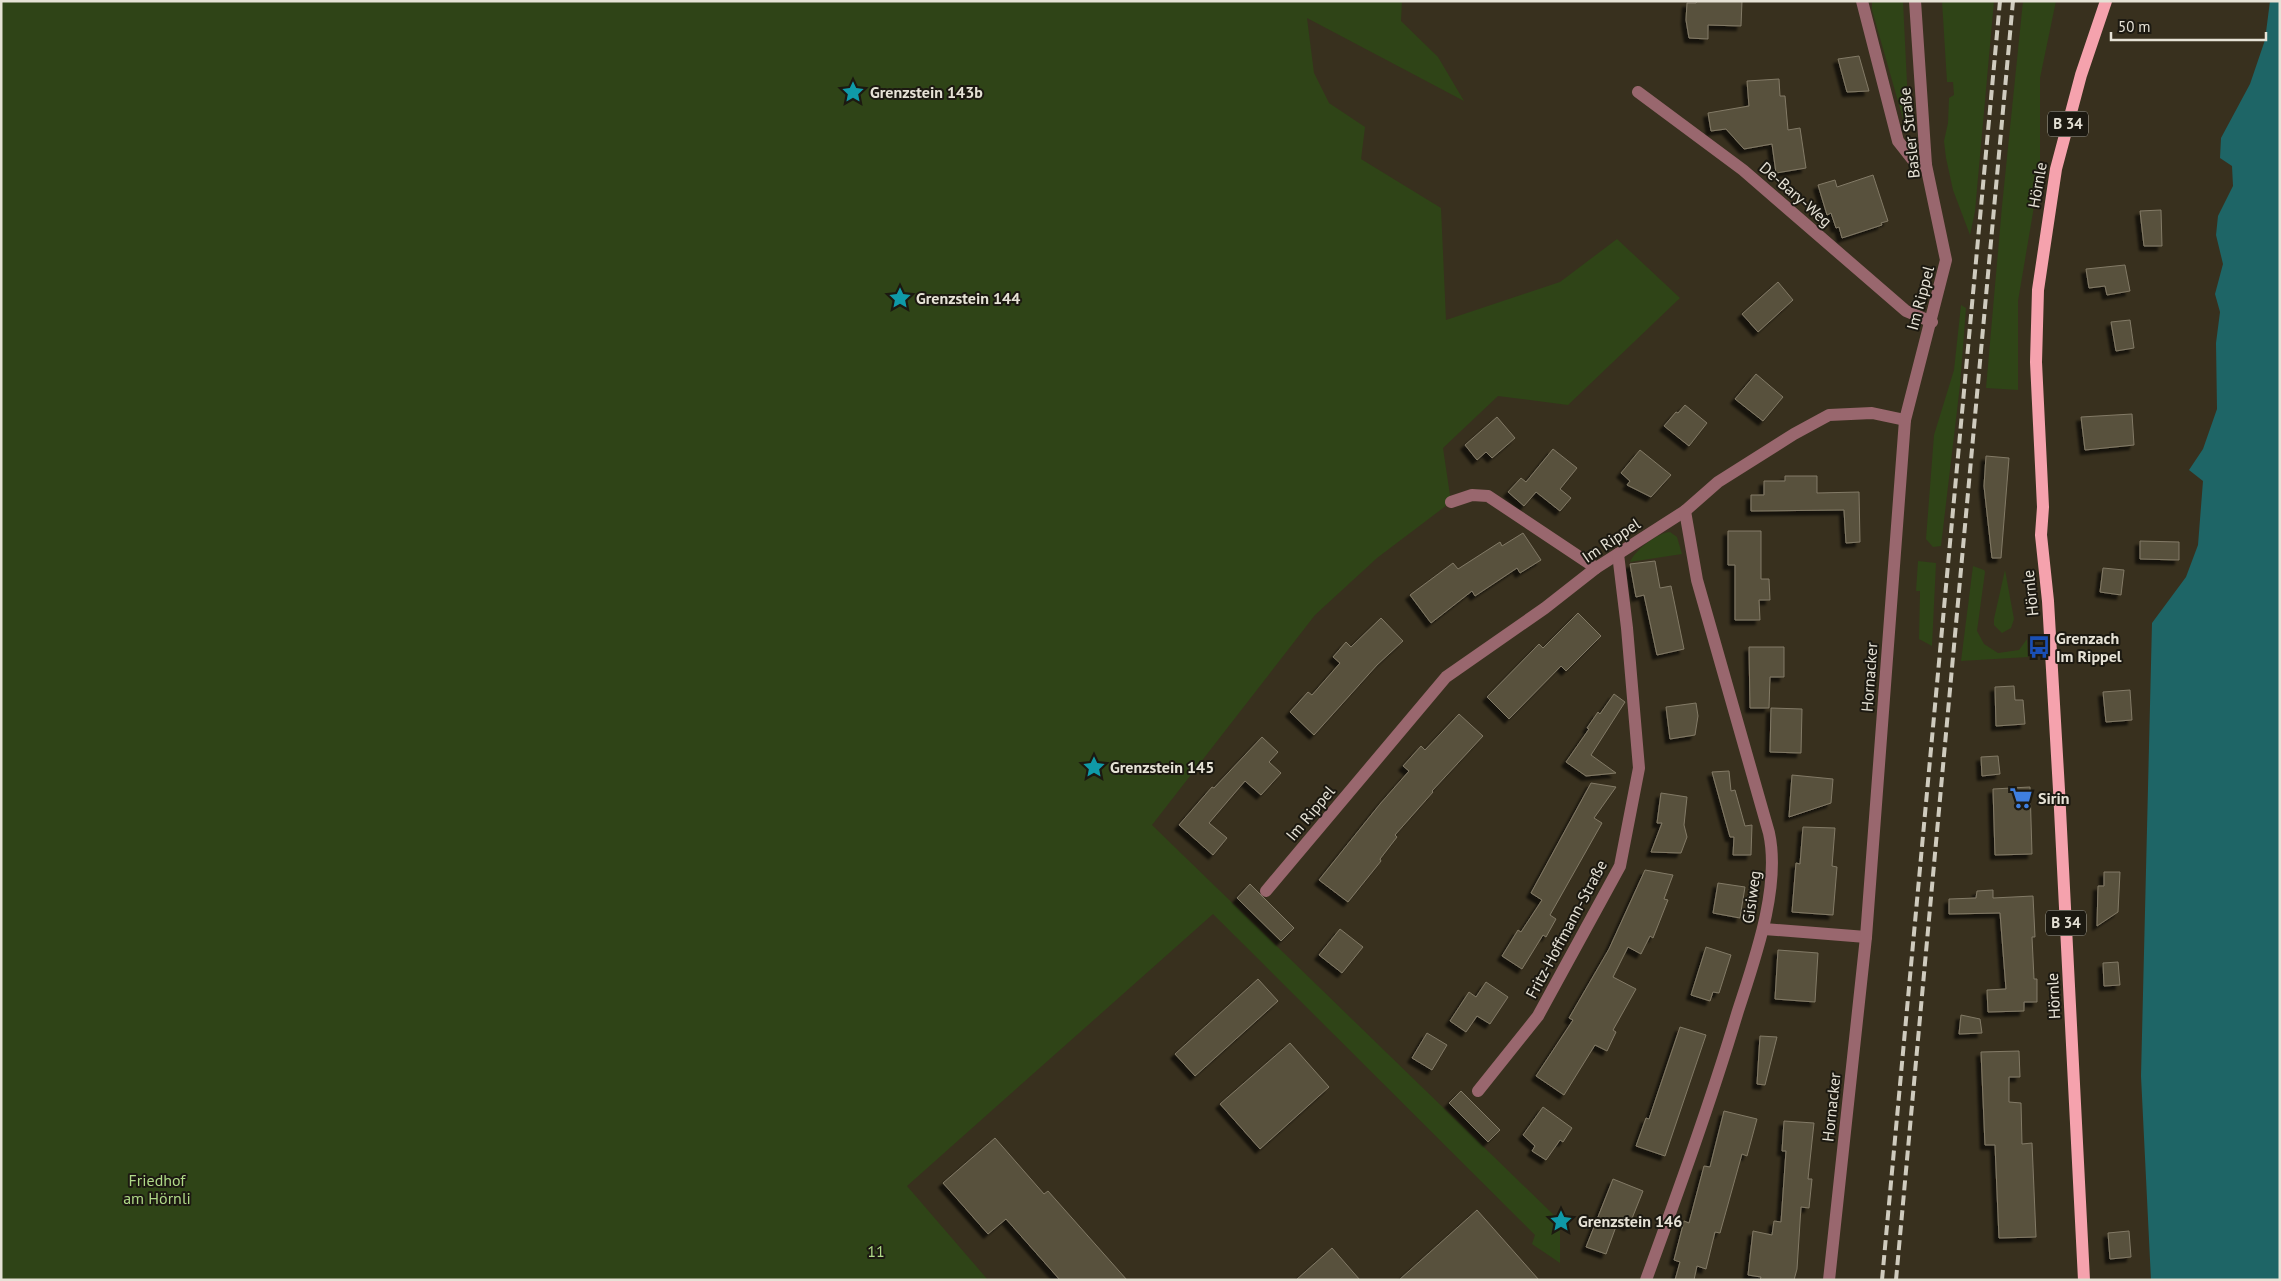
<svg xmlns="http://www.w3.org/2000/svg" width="2281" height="1281" viewBox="0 0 2281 1281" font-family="'PT Sans',sans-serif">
<defs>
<filter id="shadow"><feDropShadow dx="-4.5" dy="4.5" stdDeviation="1" flood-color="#0009"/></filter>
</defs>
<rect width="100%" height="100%" fill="#38301e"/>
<!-- green -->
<g fill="#2f4417">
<polygon points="1,1 1402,1 1401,21 1438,57 1464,101 1307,18 1314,73 1329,103 1365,127 1361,159 1441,208 1446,320 1560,282 1617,239 1680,298 1568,405 1498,396 1443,448 1451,502 1377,558 1315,615 1152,825 1560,1221 1560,1263 1532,1244 1535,1235 1213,914 907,1186 988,1280 1,1280"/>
<polygon points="1872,1 1903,1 1909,125 1905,126 1872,10"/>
<polygon points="1942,1 1994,1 1975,211 1970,235 1953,190 1946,158 1944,141 1948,123 1949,98 1954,95 1953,82 1947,82"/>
<polygon points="2023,1 2056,1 2040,78 2040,171 2018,301 2018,390 1986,388 2002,206"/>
<polygon points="1961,305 1966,308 1960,385 1941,546 1933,547 1926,539 1934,435 1954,370"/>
<path d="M 1670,532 L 1677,537 L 1682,554 L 1630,562 C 1635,550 1657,533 1670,532 Z"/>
<polygon points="1918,561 1936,563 1932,646 1919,639 1920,591 1916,591"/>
<polygon points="1973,566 1984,570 1985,572 1977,631 1984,644 1998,653 2019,650 2027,639 2028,657 1961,661"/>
<polygon points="2005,570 2014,619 2011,628 2002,633 1994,625 1994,619"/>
</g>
<!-- water -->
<polygon fill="#1e6566" points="2270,1 2280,1 2280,1280 2151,1280 2141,1076 2152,623 2186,577 2198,545 2203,481 2189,470 2203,449 2217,409 2216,343 2220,312 2215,294 2223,264 2216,235 2218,216 2233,186 2232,166 2220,158 2221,138 2250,84 2265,40"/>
<!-- building -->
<g fill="#59513e" stroke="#827a66" filter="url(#shadow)">
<polygon points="1697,1 1742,1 1741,26 1708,25 1708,39 1689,38 1686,20 1687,3 1696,3"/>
<polygon points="1859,56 1869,91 1847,92 1838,59"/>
<polygon points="1779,79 1780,96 1785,96 1788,130 1800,128 1806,168 1776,173 1772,144 1744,149 1726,129 1711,131 1708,113 1749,106 1747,81"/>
<polygon points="1873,175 1888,221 1881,223 1882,225 1842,238 1839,227 1836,228 1831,213 1827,215 1818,185 1835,180 1837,187"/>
<polygon points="2161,210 2162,246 2144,246 2140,211"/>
<polygon points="2125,265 2130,291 2107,295 2105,286 2089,288 2086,269"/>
<polygon points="1778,282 1793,300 1758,332 1742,314"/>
<polygon points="2130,320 2134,348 2116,351 2111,322"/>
<polygon points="1756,374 1783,397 1763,421 1735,399"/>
<polygon points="1685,405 1707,423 1689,446 1664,426 1676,412 1678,413"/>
<polygon points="2132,414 2134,445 2085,450 2081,417"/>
<polygon points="1497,417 1515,438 1492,458 1486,452 1477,460 1465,445"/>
<polygon points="1553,449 1577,468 1560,489 1571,498 1560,511 1536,492 1524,506 1508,492 1521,478 1526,482"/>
<polygon points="1640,450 1671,475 1651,497 1627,485 1630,481 1621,473"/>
<polygon points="1986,456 2009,458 2001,558 1992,558 1984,486"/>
<polygon points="1785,476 1817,476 1817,493 1859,492 1860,542 1846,543 1844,510 1751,511 1751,495 1764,495 1764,481 1785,481"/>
<polygon points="1728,531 1761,531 1761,579 1769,579 1770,600 1759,600 1760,620 1735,620 1735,565 1728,565"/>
<polygon points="1523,533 1541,560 1520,573 1517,568 1475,596 1472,591 1431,623 1410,595 1453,563 1458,569 1500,542 1502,546"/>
<polygon points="2140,541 2179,542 2179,560 2140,559"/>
<polygon points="1655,561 1660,588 1671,586 1684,649 1657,655 1644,595 1636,597 1630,564"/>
<polygon points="2103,568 2124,570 2121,595 2100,592"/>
<polygon points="1578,613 1601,636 1566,671 1561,666 1509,719 1487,697 1539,644 1543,648"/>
<polygon points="1381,618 1403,641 1377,665 1314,735 1290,712 1308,692 1312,695 1340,663 1333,657 1346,642 1351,647"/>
<polygon points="1749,647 1784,647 1784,677 1770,677 1769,708 1750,708"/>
<polygon points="2014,686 2015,700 2023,700 2025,724 1996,726 1995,687"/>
<polygon points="2130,690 2132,720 2106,722 2103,692"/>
<polygon points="1614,694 1625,702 1591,755 1616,773 1586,776 1566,762 1589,729 1587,728 1598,712 1600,714"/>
<polygon points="1696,703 1698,716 1695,735 1670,739 1666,707"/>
<polygon points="1771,708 1802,709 1801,753 1770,752"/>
<polygon points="1459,714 1483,736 1432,791 1433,792 1395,835 1397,837 1380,859 1381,861 1348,902 1319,880 1380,804 1409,771 1403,766 1421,746 1425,750"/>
<polygon points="1262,737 1278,752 1269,762 1281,773 1261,795 1245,781 1209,823 1227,838 1213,855 1179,825 1212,787 1214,788"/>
<polygon points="1998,756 2000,774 1982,776 1981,757"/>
<polygon points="1729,771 1731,791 1735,790 1745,826 1752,825 1751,855 1733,855 1734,837 1730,837 1712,772"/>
<polygon points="1792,775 1833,779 1831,803 1789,817"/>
<polygon points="1591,783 1616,787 1594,818 1602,823 1550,915 1556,919 1546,937 1543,935 1522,969 1502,956 1518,930 1521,932 1542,900 1531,893"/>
<polygon points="2030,787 2032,854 1995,855 1993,789"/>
<polygon points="1661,793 1687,797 1684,825 1687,837 1681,853 1651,852 1662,823 1657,823"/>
<polygon points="1803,827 1835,828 1832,866 1837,867 1833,915 1792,912 1796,863 1800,864"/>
<polygon points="1645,870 1673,875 1664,899 1668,900 1653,938 1650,936 1641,954 1628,947 1613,977 1636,989 1613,1030 1616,1032 1607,1051 1595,1045 1564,1095 1536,1076 1573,1020 1569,1018 1609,949"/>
<polygon points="2104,872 2120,872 2118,912 2097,926 2098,886 2104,886"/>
<polygon points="1718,883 1745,887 1740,918 1713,913"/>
<polygon points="1250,884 1294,928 1281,941 1237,898"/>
<polygon points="1993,890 1993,898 2033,896 2035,937 2032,937 2034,979 2037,979 2037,1002 2024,1002 2024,1011 1988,1012 1987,990 2006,989 2000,913 1949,914 1949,899 1976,898 1977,891"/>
<polygon points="1340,929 1363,947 1342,973 1319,955"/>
<polygon points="1706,947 1731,955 1719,993 1713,992 1710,1001 1691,995"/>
<polygon points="1778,950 1818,953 1815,1002 1775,999"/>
<polygon points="2118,962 2120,985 2104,986 2103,963"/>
<polygon points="1258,979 1278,1001 1195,1076 1175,1054"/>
<polygon points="1486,982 1508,997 1490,1024 1477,1016 1466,1032 1450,1021 1469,992 1476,997"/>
<polygon points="1961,1015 1980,1019 1982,1033 1959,1034"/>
<polygon points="1680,1027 1706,1035 1665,1156 1636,1146 1646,1118 1649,1119"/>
<polygon points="1427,1033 1447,1045 1432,1070 1412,1058"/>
<polygon points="1760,1036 1777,1037 1765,1085 1757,1084"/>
<polygon points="1290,1043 1329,1087 1260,1149 1220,1104"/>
<polygon points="2019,1051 2020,1077 2009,1077 2009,1102 2021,1103 2022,1144 2032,1143 2036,1237 1999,1238 1995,1145 1985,1145 1981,1052"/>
<polygon points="1461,1091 1500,1130 1488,1142 1449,1103"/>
<polygon points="1543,1107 1572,1128 1563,1142 1560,1140 1546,1160 1532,1151 1535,1146 1523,1135"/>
<polygon points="1724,1111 1757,1119 1747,1156 1742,1154 1720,1233 1715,1232 1706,1269 1697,1266 1694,1280 1675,1280 1680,1262 1674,1260 1684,1221 1689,1223 1704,1166 1710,1167"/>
<polygon points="1784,1121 1814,1123 1808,1179 1812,1179 1809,1208 1801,1207 1797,1269 1794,1280 1760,1280 1761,1277 1748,1275 1753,1231 1772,1235 1774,1221 1781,1222 1786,1151 1782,1151"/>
<polygon points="995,1138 1044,1194 1048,1191 1127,1280 1060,1280 1006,1219 988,1234 943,1183"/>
<polygon points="1613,1179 1643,1191 1629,1226 1618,1221 1606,1254 1586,1247"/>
<polygon points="1477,1210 1539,1280 1399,1280"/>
<polygon points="2129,1231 2131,1257 2110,1259 2108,1233"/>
<polygon points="1332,1248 1360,1280 1296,1280"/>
</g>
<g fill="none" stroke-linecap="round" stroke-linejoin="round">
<!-- minor -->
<g stroke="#99676e" stroke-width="12">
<polyline points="1862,1 1898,141 1913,160 1926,165"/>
<polyline points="1638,92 1743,170 1906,311 1932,322"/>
<polyline points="1451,502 1472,495 1488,496 1596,568"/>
<polyline points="1266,891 1446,677 1545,608 1596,568 1685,511 1718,482 1794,434 1829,415 1872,413 1905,420"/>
<polyline points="1764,929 1866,937"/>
<polyline points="1478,1091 1538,1016 1620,866 1639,768 1627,628 1618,554"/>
<path d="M 1646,1280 C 1678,1192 1710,1104 1737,1014 C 1754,961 1781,888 1769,833 L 1697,580 L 1685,511"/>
<polyline points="1829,1280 1866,937 1905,420 1946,260 1926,165 1915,1"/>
</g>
<!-- major -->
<polyline stroke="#f5a2ad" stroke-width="12" points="2084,1280 2059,790 2048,601 2041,535 2043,507 2036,362 2038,290 2056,169 2081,75 2106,1"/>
<!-- rail -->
<g stroke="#cfcbbe" stroke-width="4" stroke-dasharray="10 5" stroke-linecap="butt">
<polyline points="1882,1280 2000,1"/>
<polyline points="1896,1280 2013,1"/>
</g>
</g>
<!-- icons -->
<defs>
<symbol id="sight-bare" viewBox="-9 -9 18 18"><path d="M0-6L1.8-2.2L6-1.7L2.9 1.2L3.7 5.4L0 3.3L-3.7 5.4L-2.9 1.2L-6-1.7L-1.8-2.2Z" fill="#0f9aa8" stroke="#1c1911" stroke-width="2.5" paint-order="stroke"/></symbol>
<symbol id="bus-bare" viewBox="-9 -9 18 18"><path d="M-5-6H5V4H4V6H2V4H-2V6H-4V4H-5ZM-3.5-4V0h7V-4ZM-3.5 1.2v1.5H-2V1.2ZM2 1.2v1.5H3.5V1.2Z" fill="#1a4fb4" stroke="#1c1911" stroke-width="2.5" paint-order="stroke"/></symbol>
<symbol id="supermarket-bare" viewBox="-9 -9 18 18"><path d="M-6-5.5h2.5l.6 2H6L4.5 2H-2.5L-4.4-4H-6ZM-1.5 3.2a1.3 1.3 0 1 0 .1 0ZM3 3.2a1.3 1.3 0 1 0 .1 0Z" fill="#3f7fe0" stroke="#1c1911" stroke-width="2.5" paint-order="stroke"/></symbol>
</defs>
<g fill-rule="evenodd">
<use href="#sight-bare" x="837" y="76" width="32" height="32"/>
<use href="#sight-bare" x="884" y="282" width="32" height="32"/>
<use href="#bus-bare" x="2023" y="631" width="32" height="32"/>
<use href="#sight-bare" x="1078" y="751" width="32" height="32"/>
<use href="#supermarket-bare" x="2005" y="782" width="32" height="32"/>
<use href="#sight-bare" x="1545" y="1205" width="32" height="32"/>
</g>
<g text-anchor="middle" stroke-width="4" stroke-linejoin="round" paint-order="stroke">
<!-- shield labels -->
<g fill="#1c1911" stroke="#a9a69b" stroke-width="1">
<rect x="2048" y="111.5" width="40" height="25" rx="4"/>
<rect x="2046" y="910.5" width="40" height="25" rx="4"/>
</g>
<g font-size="15" font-weight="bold" fill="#e6e2d6">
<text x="2068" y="129">B 34</text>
<text x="2066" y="928">B 34</text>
</g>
<!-- poi labels -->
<g font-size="16" font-weight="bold" fill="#e6e2d6" stroke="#1c1911" text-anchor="start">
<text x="870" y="98">Grenzstein 143b</text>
<text x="916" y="304">Grenzstein 144</text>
<text x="2056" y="644">Grenzach<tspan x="2056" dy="18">Im Rippel</tspan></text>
<text x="1110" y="773">Grenzstein 145</text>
<text x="2038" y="804">Sirin</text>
<text x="1578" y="1227">Grenzstein 146</text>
</g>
<!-- street labels -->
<g font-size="16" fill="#e6e2d6" stroke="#1c1911">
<text transform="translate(1909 133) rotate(-96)" y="6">Basler Straße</text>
<text transform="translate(2037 185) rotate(-80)" y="6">Hörnle</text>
<text transform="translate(1796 194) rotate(41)" y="6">De-Bary-Weg</text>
<text transform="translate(1920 298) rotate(-75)" y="6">Im Rippel</text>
<text transform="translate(1611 540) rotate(-34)" y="6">Im Rippel</text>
<text transform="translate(2030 593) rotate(-96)" y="6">Hörnle</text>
<text transform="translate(1869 677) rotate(-86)" y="6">Hornacker</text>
<text transform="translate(1310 813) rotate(-50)" y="6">Im Rippel</text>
<text transform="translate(1751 897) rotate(-82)" y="6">Gisiweg</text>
<text transform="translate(1566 929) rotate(-62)" y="6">Fritz-Hoffmann-Straße</text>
<text transform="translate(2053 996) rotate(-93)" y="6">Hörnle</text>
<text transform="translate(1831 1107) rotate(-84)" y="6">Hornacker</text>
</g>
<!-- park labels -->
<g font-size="16" fill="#b0d988" stroke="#1c1911">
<text x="157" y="1186">Friedhof<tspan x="157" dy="18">am Hörnli</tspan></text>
<text x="876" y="1257">11</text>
</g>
</g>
<!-- border -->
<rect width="2281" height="1281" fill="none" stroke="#e6e2d6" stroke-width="5"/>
<!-- scale -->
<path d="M2111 32v8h155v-8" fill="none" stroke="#e6e2d6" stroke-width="2.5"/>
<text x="2118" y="32" font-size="15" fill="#e6e2d6" stroke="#1c1911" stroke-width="4" paint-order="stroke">50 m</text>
</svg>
